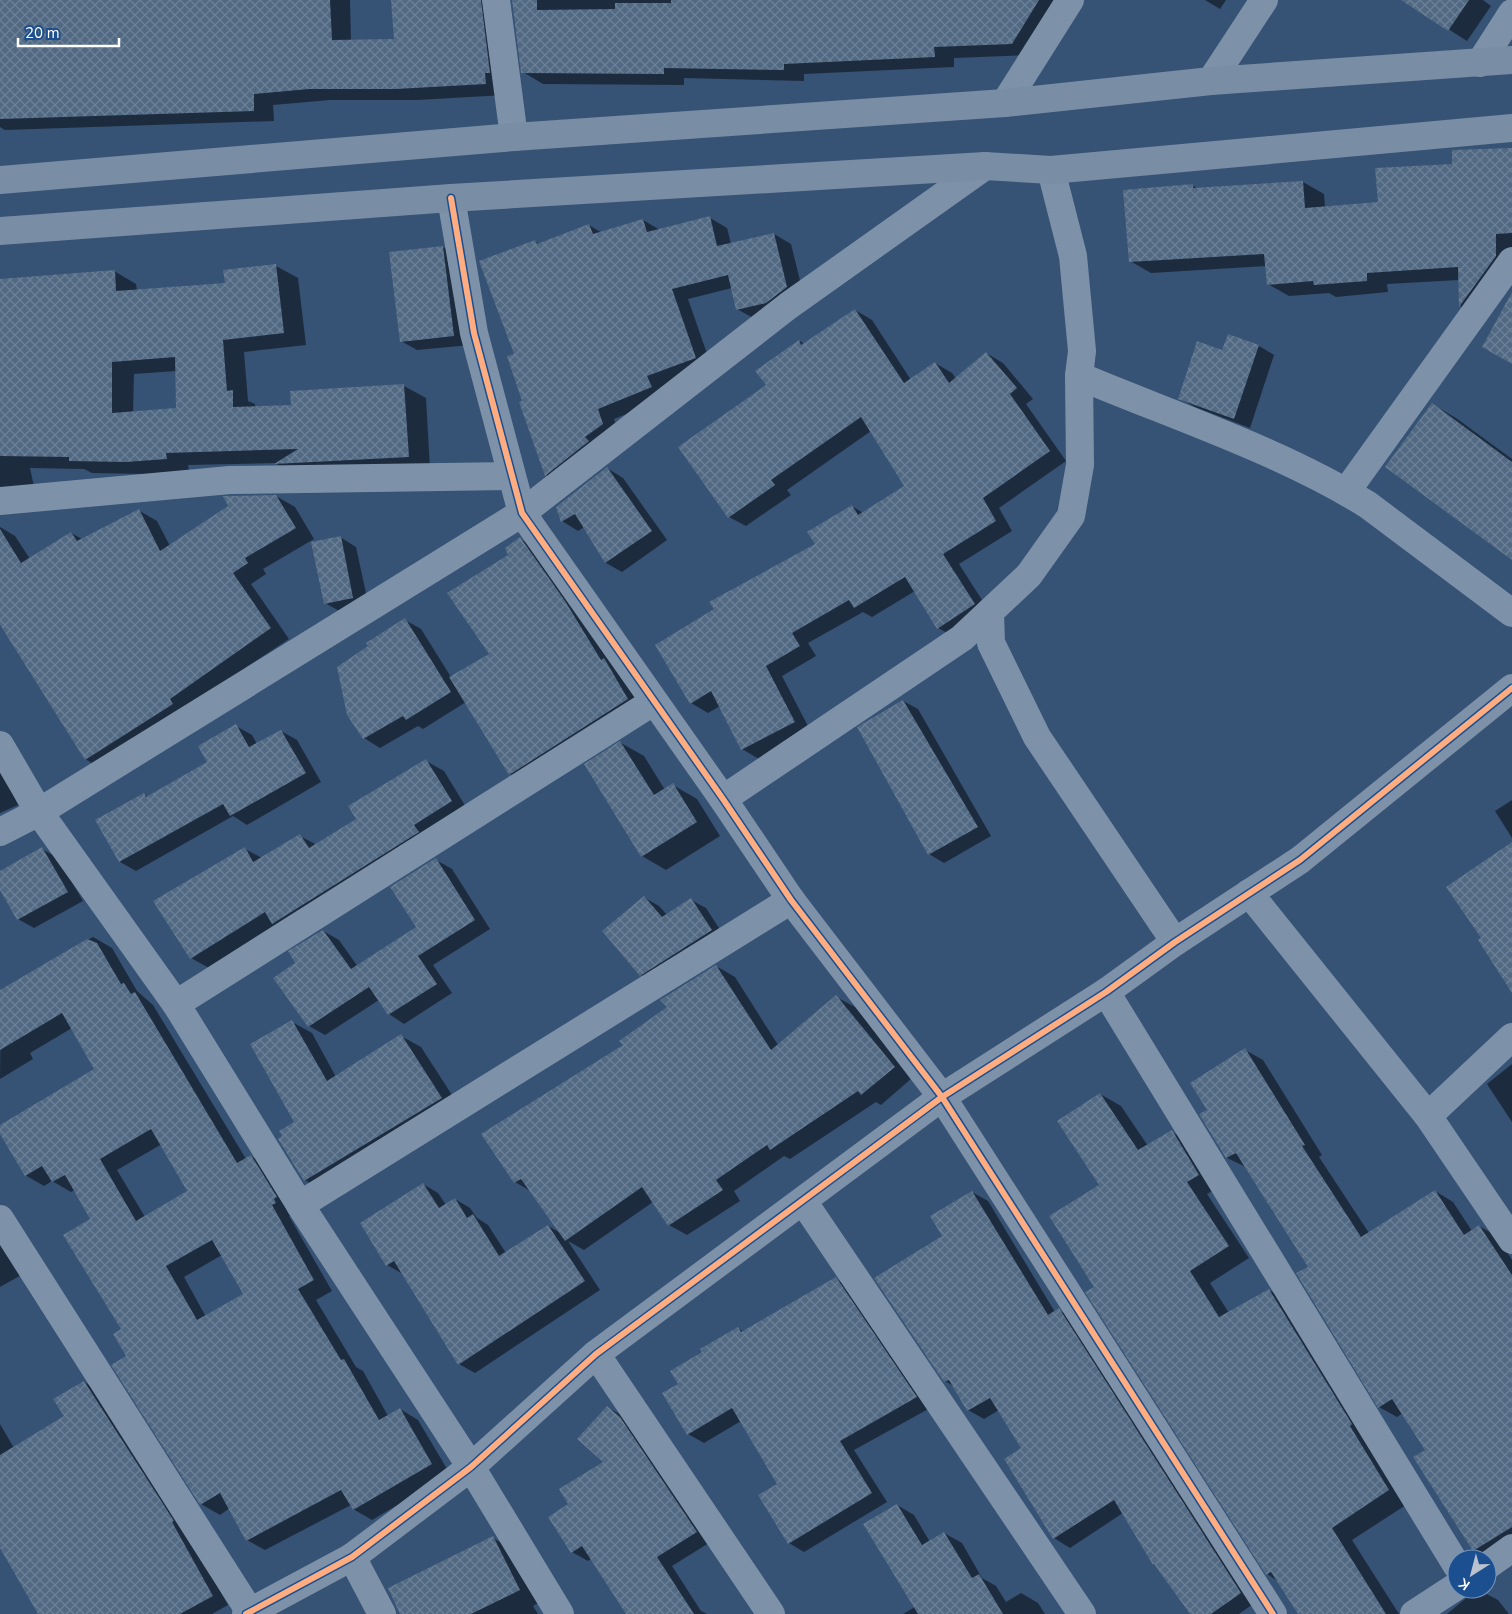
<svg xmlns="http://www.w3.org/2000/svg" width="1512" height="1614" viewBox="0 0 1512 1614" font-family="'Nunito Sans',sans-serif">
<defs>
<pattern id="building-cross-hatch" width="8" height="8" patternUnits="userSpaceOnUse" patternTransform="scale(1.25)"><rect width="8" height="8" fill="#526984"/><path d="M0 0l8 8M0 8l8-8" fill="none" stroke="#6c8096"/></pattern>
</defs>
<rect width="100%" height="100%" fill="#365274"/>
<!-- shadow -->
<g fill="#0007" fill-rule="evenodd">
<polygon points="0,0 350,0 351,41 395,41 392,0 506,0 505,95 417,100 330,100 273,105 274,121 5,130 0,127"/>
<polygon points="513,0 1065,0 1032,55 954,58 954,67 804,74 804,81 684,78 684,85 543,84 523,72"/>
<polygon points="1205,0 1226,0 1220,9"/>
<polygon points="1403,0 1483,0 1491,6 1467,41"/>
<polygon points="1512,149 1512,277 1481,318 1461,307 1459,280 1387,284 1388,292 1336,297 1329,293 1289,296 1268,284 1266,266 1151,273 1130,261 1193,186 1199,189 1303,182 1324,194 1325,207 1379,203 1454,165"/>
<polygon points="710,218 727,228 731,244 774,234 791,244 804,297 755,319 737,309 732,288 688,299 712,368 668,397 614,419 620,434 563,484 546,475 523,401 516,355 535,241 539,244 589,225 602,233 643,220 660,230"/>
<polygon points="443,247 459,256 470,345 417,350 401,341"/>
<path d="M 276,266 L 298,278 L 306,345 L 244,352 L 248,401 L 255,404 L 255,408 L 292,407 L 404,386 L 426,398 L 430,469 L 297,476 L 275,463 L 188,465 L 189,471 L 149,474 L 92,473 L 84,469 L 30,468 L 36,496 L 0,496 L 0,285 L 114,271 L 136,284 L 137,291 L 226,284 ZM 176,371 L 178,409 L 133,413 L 134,374 Z"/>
<polygon points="855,310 872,320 911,380 935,363 952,373 956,379 986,353 1003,363 1033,399 1026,404 1066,461 999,508 1012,531 959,564 991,614 955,637 938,628 915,591 872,617 863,612 808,643 816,656 782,676 811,732 759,759 742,749 720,706 708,713 691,703 816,544 852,506 863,513 905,487 871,431 787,490 791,495 746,526 729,517 767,386 757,371 800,341 804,344"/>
<polygon points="1259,346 1274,355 1250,428 1195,407 1179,398 1223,351"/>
<polygon points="1432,404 1456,418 1512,459 1512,559"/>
<polygon points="607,468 623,478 667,540 622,572 606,563 584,527 578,531 562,521 557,507"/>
<polygon points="276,496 295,507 314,539 263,569 266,574 251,584 289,639 245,668 247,671 104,770 85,759 0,625 0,527 15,536 30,559 71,533 82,539 138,510 157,521 170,546"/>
<polygon points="340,537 356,547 369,607 341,612 325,603"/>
<polygon points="520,539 539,550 646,710 528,785 510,774 466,702 423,729 418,726 380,748 364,738 405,620 421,629 451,677 491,654 509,555"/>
<polygon points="903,701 918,709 991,836 944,863 929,854"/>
<polygon points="236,726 252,735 257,744 281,731 297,740 321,782 247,825 233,816 136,871 120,862 97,821 144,794 148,797 209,763"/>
<polygon points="621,743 644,756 665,790 673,785 697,799 720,836 666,870 642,856"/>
<polygon points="426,761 444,771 469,812 209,968 191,958 245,849 262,858 300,836 317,845 358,819"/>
<polygon points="0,765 18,805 0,813"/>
<polygon points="1512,800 1512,838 1495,811"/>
<polygon points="42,849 58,858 83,901 34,928 18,919 0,887 0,872"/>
<polygon points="436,860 452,869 490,929 433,965 452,993 404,1024 389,1014 379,1000 325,1035 309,1026 297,963 323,931 339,940 358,967 418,927"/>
<polygon points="645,898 659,906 667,915 691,900 706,908 726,939 655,983 641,975"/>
<path d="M 93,937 L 112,948 L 137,991 L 153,1005 L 246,1159 L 251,1156 L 269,1167 L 293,1214 L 289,1216 L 332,1291 L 316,1300 L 356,1367 L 363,1371 L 388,1416 L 400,1409 L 418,1420 L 450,1474 L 372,1520 L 353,1509 L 351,1505 L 265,1550 L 247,1540 L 230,1508 L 220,1515 L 201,1504 L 128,1356 L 123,1330 L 92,1219 L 75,1190 L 71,1192 L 52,1181 L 44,1186 L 25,1175 L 0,1131 L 0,1126 L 96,1070 L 72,1028 L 30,1053 L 33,1059 L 0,1079 L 1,991 ZM 162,1144 L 189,1192 L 145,1217 L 117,1170 ZM 222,1255 L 245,1295 L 206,1317 L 184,1277 Z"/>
<polygon points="716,966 735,977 778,1045 836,997 855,1007 912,1078 881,1105 876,1102 790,1159 784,1156 734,1191 740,1201 687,1235 669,1225 653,1202 584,1250 568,1241 600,1290 475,1373 459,1364 403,1274 387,1265 423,1184 438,1193 446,1205 455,1199 470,1208 477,1218 488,1225 506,1253 548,1226 561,1233 532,1192 515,1182 624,1046"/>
<polygon points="292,1022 312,1033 336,1077 401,1036 421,1047 461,1109 324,1192 305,1180"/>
<polygon points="1245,1050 1263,1060 1322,1155 1319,1157 1369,1233 1435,1191 1453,1202 1472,1231 1479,1226 1497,1236 1512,1260 1512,1547 1491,1561 1474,1551 1427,1450 1403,1413 1397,1417 1379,1407 1310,1267 1246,1167 1227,1158 1201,1115 1208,1110"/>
<polygon points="1512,1064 1512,1122 1487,1084"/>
<polygon points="1100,1094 1121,1106 1148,1146 1172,1132 1193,1144 1219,1187 1207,1194 1249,1258 1210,1283 1229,1313 1269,1290 1290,1302 1409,1503 1352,1540 1399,1614 1328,1614 1267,1574 1095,1287 1101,1185"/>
<polygon points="972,1192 988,1201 1055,1312 1059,1310 1075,1319 1256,1602 1239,1614 1191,1614 1158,1567 1154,1565 1123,1513 1070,1548 1054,1538 1005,1460 1023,1449 999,1410 984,1419 968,1410 955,1387 945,1381 944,1236"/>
<polygon points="0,1237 25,1273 0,1287"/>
<polygon points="836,1279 851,1288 932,1407 854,1450 887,1502 804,1552 789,1543 779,1484 741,1421 704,1443 688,1434 680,1384 703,1353 738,1328 744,1332"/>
<polygon points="84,1382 100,1391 187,1532 228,1605 212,1614 40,1614 0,1538 0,1424 14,1448 66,1416"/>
<polygon points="607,1407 623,1416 712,1541 672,1566 701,1611 707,1614 628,1614 592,1558 588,1561 572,1552 570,1505 605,1462"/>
<polygon points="897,1505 914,1515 930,1542 944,1533 962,1543 982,1578 996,1586 1006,1602 1021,1593 1038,1603 1045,1614 903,1614 915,1607"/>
<polygon points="493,1538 514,1550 540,1602 533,1606 538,1614 401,1614"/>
<polygon points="1477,1589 1498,1600 1509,1614 1447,1614"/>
</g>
<!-- building -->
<g fill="url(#building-cross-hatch)" fill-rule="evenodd">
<polygon points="0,0 330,0 332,40 394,39 391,0 481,0 490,73 485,73 486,84 396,89 309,89 254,94 254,111 0,119"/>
<polygon points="512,0 537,0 537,10 615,9 615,3 671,3 671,0 1039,0 1012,44 934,47 935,57 784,64 784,70 664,68 664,74 521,73"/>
<polygon points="1401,0 1469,0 1448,31"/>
<polygon points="1512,148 1512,233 1496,234 1496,256 1459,307 1458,267 1367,273 1367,281 1314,285 1313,281 1267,285 1264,254 1129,262 1123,190 1193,184 1193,188 1303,181 1305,208 1378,202 1375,168 1452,164 1452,150"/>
<polygon points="710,216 717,246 774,233 787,287 766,303 736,310 728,275 672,289 696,358 647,376 652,387 598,409 603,424 585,437 589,441 545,476 519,402 522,401 507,356 514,354 479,261 535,240 537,244 589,224 593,234 643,219 647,232"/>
<polygon points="443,246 454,336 400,342 389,252"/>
<path d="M 276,264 L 284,333 L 223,340 L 227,391 L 233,390 L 233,407 L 291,405 L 290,391 L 404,384 L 409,457 L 274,464 L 298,449 L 166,453 L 167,459 L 126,462 L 69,461 L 69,457 L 0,456 L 0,279 L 115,270 L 116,291 L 225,283 L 223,270 ZM 175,357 L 176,408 L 112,413 L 112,362 Z"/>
<polygon points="1512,292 1512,364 1482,347"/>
<polygon points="855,309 904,383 935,362 949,383 986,352 1017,388 1010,394 1050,451 983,498 996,521 943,554 975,604 937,629 905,577 854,608 849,600 792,633 800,646 766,666 795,722 741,750 711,691 690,704 655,645 714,609 709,602 815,544 807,532 852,505 858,515 904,486 861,417 771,480 775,485 728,518 678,447 766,385 755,371 799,340 801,345"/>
<polygon points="1228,334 1259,345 1234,419 1178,399 1197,341 1222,350"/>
<polygon points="1432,403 1512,462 1512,560 1385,467"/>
<polygon points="607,467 652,531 605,563 575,514 561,522 556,507"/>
<polygon points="276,495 296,528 245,558 248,563 233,573 271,628 170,699 173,704 85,760 0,625 0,529 21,563 71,532 77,541 139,509 160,551 228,506 223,496"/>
<polygon points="341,536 353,598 324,604 311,542"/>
<polygon points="520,537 565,601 601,660 604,658 628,699 509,775 449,677 489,654 447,593 508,555 505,548"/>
<polygon points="405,618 451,692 406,720 403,716 363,739 347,715 337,667 368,646 366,643"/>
<polygon points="903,700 978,827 928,855 857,727"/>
<polygon points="236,724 249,747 281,730 306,773 230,816 223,804 119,862 95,820 144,793 146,797 207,762 198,746"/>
<polygon points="620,741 654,795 673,783 697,822 641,857 584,764"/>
<polygon points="426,759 452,801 414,825 419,832 272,924 265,912 190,959 153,901 245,847 253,862 300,834 309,848 356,819 348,806"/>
<polygon points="1512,842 1512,993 1478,940 1481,938 1446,887"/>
<polygon points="42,847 68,892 17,920 0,890 0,871"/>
<polygon points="436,858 475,920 418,956 437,984 388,1015 369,987 308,1027 273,978 295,963 288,951 323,930 351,969 416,927 390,887"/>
<polygon points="644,896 662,917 691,898 712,930 640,976 602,931"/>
<path d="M 87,939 L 97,943 L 121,984 L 124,983 L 131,994 L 135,992 L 237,1163 L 251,1155 L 277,1197 L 274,1199 L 276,1203 L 272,1205 L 314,1280 L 298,1289 L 341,1360 L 344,1359 L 379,1420 L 400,1408 L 432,1464 L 353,1510 L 341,1490 L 246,1541 L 220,1493 L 200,1505 L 111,1365 L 126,1356 L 113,1334 L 121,1329 L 63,1235 L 90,1219 L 65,1175 L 52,1182 L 42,1166 L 25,1176 L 0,1134 L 0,1125 L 94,1069 L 62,1013 L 0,1050 L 0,990 ZM 151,1129 L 187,1191 L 136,1221 L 100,1159 ZM 212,1240 L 243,1294 L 197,1320 L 166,1266 Z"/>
<polygon points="716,965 771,1050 836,995 895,1067 861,1095 858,1091 770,1150 767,1145 716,1180 723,1190 668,1226 642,1187 565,1241 521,1179 514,1183 481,1134 623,1045 619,1041 667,1007 660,1000"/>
<polygon points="292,1020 327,1081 401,1034 442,1098 304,1181 278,1139 282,1136 279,1131 294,1122 250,1044"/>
<polygon points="1245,1048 1305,1145 1302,1146 1361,1237 1435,1190 1464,1235 1479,1225 1512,1275 1512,1527 1473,1551 1413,1457 1425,1450 1392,1399 1378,1408 1296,1273 1308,1267 1236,1153 1226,1158 1199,1114 1207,1110 1190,1083"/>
<polygon points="1100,1093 1138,1150 1172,1130 1199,1175 1187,1182 1229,1246 1190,1271 1219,1317 1269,1289 1352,1424 1350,1426 1389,1490 1332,1528 1386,1614 1298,1614 1271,1572 1266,1575 1085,1292 1094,1287 1049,1216 1099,1185 1057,1121"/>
<polygon points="423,1183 439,1208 455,1198 467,1218 473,1214 499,1256 548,1225 585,1281 458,1365 394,1261 386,1266 360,1223"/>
<polygon points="972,1191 1048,1315 1059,1308 1241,1593 1211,1614 1190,1614 1154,1564 1153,1565 1114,1500 1053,1539 1004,1459 1021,1448 990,1398 967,1411 949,1380 944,1382 874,1278 942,1236 930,1216"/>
<polygon points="836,1277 917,1397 840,1441 872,1493 788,1544 758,1495 777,1484 732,1408 687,1435 662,1393 678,1384 670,1371 702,1352 700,1349 738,1327 741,1332"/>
<polygon points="84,1381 174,1521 172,1522 213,1596 180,1614 38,1614 0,1548 0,1455 64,1416 53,1399"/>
<polygon points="607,1406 620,1417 697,1532 657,1557 694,1614 626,1614 582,1546 571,1553 548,1517 568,1504 559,1489 603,1462 577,1439"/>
<polygon points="897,1504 922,1545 944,1532 972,1578 979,1574 1003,1614 918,1614 863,1524"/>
<polygon points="493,1536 520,1590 471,1614 400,1614 388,1588"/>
</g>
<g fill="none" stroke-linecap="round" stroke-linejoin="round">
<!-- street -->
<g stroke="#7d92a8" stroke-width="28">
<polyline points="496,0 514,137"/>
<polyline points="1480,63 1512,13"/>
<polyline points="1211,81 1264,0"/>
<polyline points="1005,103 1070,0"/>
<polyline points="451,198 474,333 522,513 723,799 791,900 942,1097 1273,1614"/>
<path d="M 1079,376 C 1174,416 1281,451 1368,505 L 1512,613"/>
<polyline points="1346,492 1512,261"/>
<polyline points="0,501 230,480 511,476"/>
<polyline points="990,612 991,643 1037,737 1175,942"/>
<polyline points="0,745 39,812 176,1004 300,1205 471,1467 560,1614"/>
<polyline points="723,799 962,638 1029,575 1071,516 1080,465 1079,376 1082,351 1073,256 1051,170"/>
<polyline points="0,832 39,812 522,513 788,306 985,166"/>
<polyline points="1249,893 1428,1116 1512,1240"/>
<polyline points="1106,992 1457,1566"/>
<polyline points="176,1004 653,702"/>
<polyline points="1428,1116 1512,1037"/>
<polyline points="803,1201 1082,1614"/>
<polyline points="300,1205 791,900"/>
<polyline points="0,1219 250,1612"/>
<polyline points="596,1354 771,1614"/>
<polyline points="352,1557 382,1614"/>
<polyline points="1487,1566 1512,1548"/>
<polyline points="246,1614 352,1557 471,1467 596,1354 942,1097 1106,992 1175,942 1300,860 1512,688"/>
<polyline points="1414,1614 1457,1586"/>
</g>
<!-- secondary -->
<g stroke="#798da4" stroke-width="28">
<polyline points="0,180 514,137 1005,103 1211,81 1512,60"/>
<polyline points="0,231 451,198 985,166 1051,170 1512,128"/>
</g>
<defs>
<g id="cycleway">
<polyline points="451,198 474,333 522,513 723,799 791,900 942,1097 1273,1614"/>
<polyline points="246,1614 352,1557 471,1467 596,1354 942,1097 1106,992 1175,942 1300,860 1512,688"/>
</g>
</defs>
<!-- cycleway casing -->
<use href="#cycleway" stroke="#1b4f8f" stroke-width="9"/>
<!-- cycleway -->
<use href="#cycleway" stroke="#ffac80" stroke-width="6"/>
</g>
<!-- north arrow -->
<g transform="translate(1472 1574) rotate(216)"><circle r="24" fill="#1b4f8f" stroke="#7695bc"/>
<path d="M0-4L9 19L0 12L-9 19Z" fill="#b9c2ce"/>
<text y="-8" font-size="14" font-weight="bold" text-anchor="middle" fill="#ffffff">K</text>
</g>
<!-- scale -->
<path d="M18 38v8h101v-8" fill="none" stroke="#ffffff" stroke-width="2.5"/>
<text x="25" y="38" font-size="15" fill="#ffffff" stroke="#1b4f8f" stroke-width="4" paint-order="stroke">20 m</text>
</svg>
